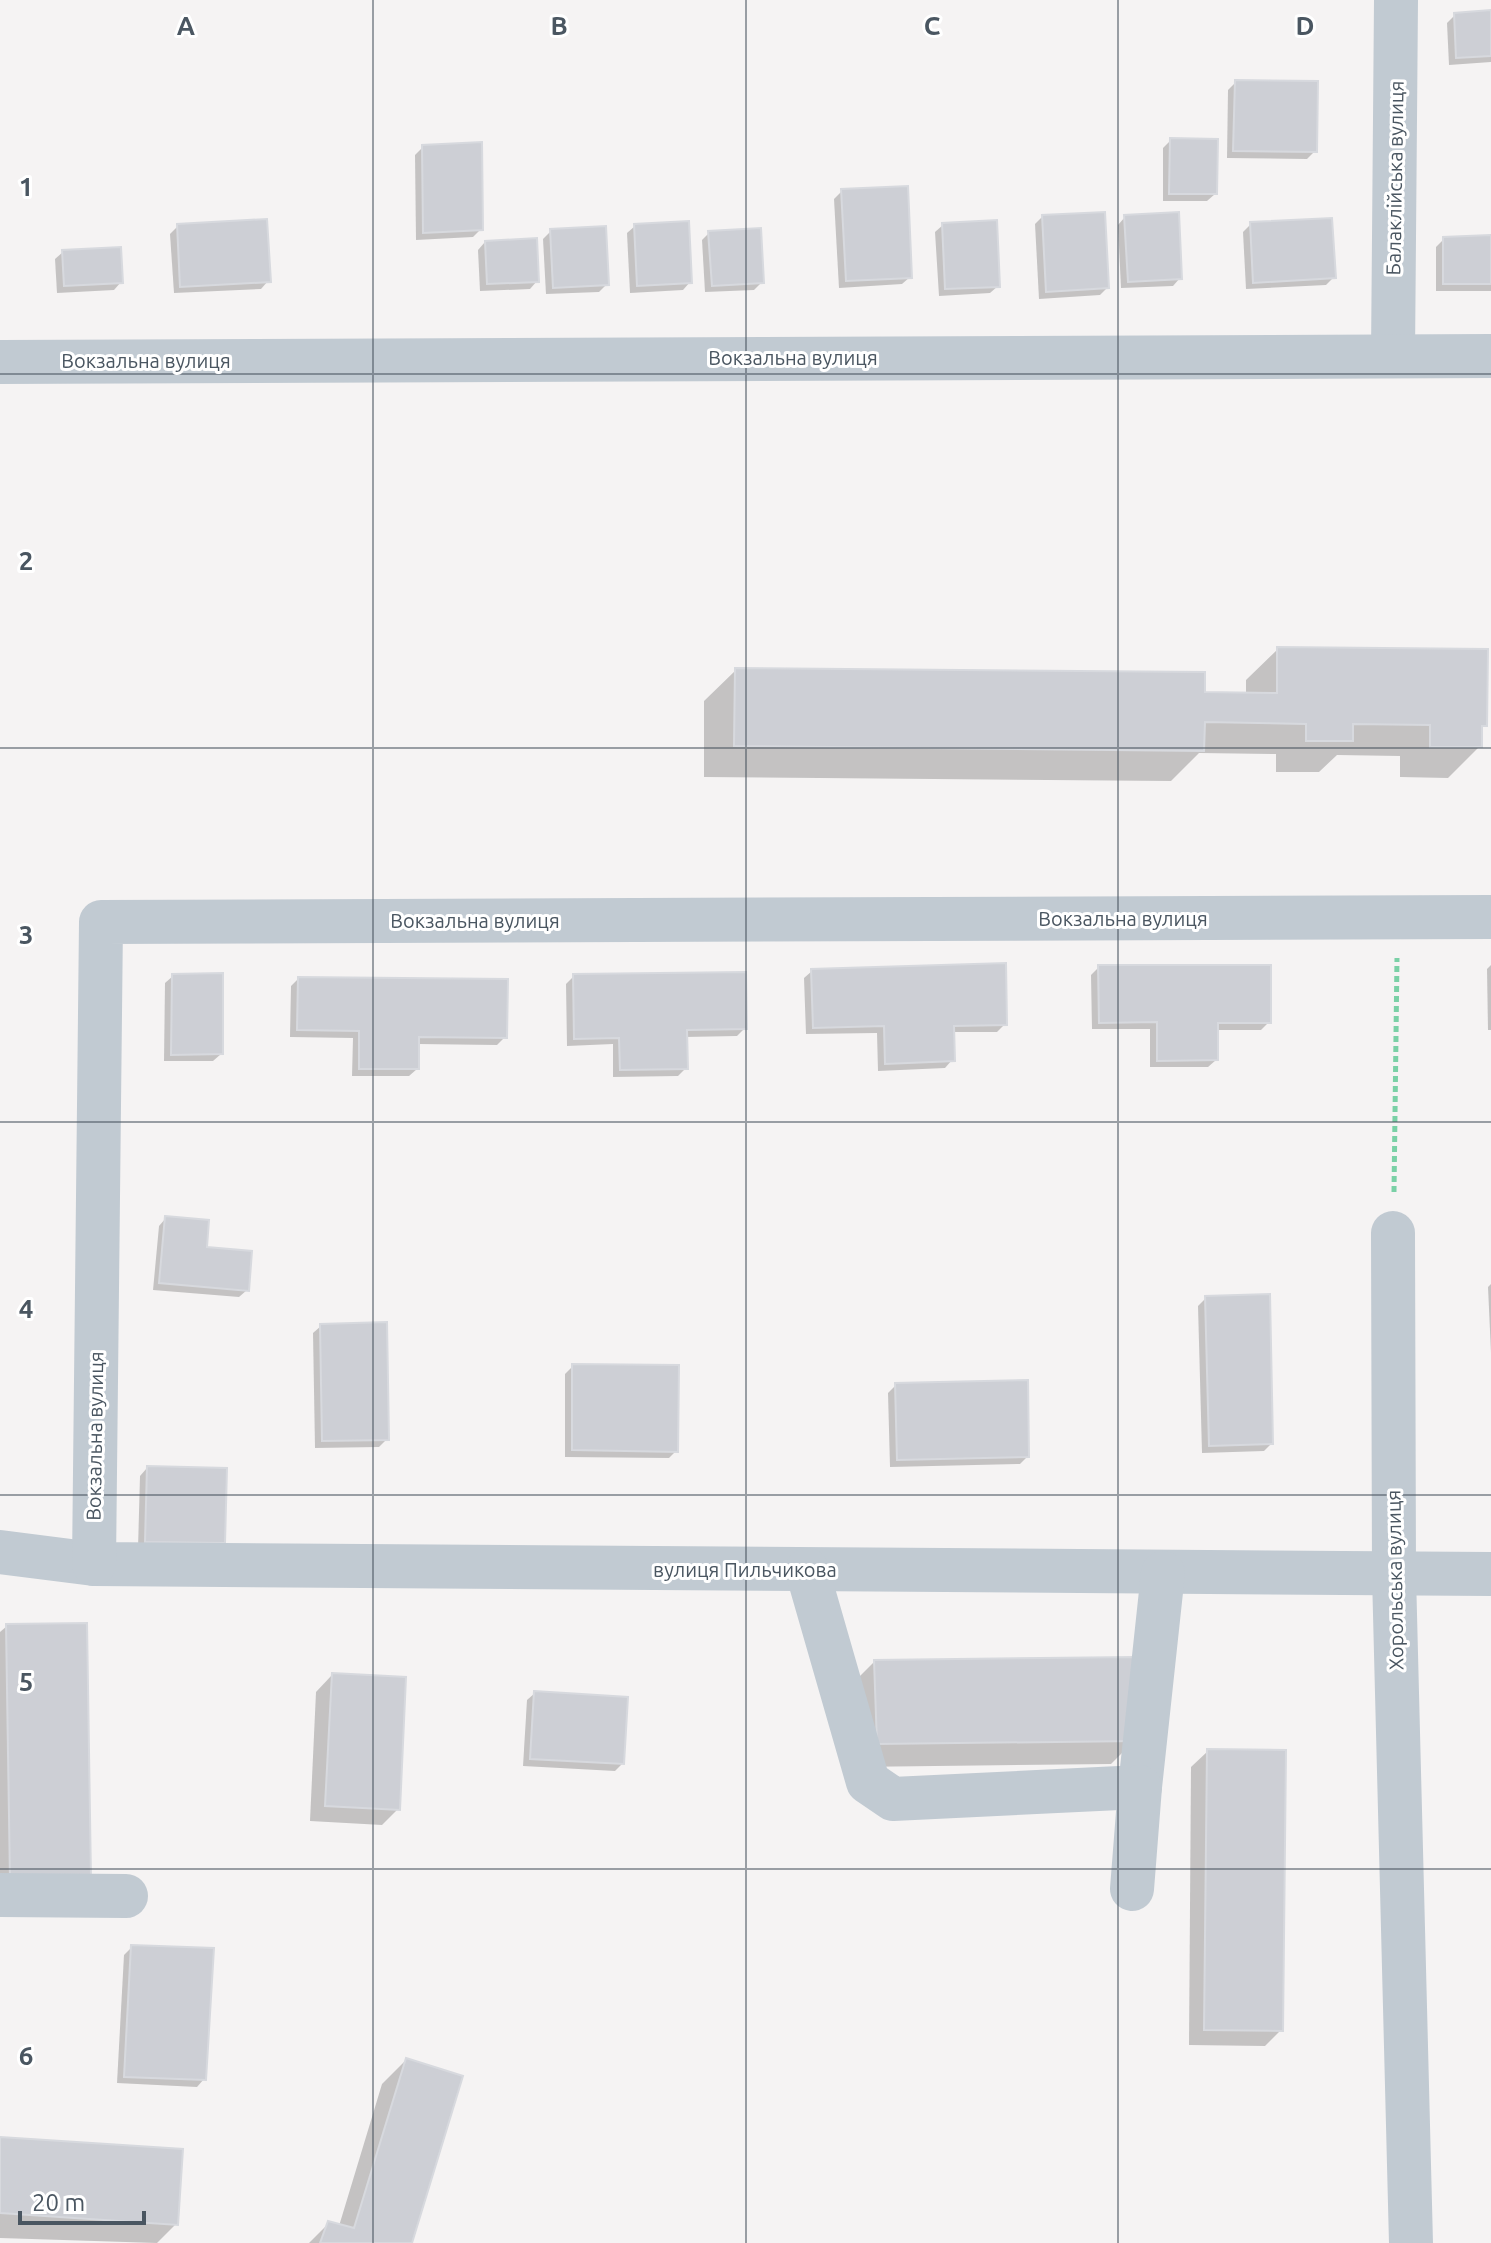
<svg xmlns="http://www.w3.org/2000/svg" width="1491" height="2243" viewBox="0 0 1491 2243" font-family="Ubuntu,sans-serif">
<rect width="100%" height="100%" fill="#f5f3f3"/>
<!-- shadow -->
<g fill="#0003">
<polygon points="1491,12 1491,62 1449,65 1447,23 1455,15"/>
<polygon points="1236,82 1315,151 1307,159 1227,158 1228,90"/>
<polygon points="1171,140 1215,194 1207,201 1163,201 1163,148"/>
<polygon points="423,147 481,229 473,237 416,240 415,155"/>
<polygon points="842,191 910,277 902,284 839,288 834,199"/>
<polygon points="1042,217 1107,288 1100,295 1039,299 1035,224"/>
<polygon points="1125,217 1180,278 1173,286 1121,288 1118,225"/>
<polygon points="1251,224 1334,277 1326,285 1246,289 1243,232"/>
<polygon points="943,225 998,286 990,293 939,296 935,232"/>
<polygon points="178,226 268,281 261,289 174,293 170,234"/>
<polygon points="635,226 690,282 683,290 630,293 627,233"/>
<polygon points="551,231 607,284 599,292 546,294 543,239"/>
<polygon points="709,233 762,282 754,290 705,292 702,240"/>
<polygon points="1491,237 1491,291 1436,291 1436,247 1444,239"/>
<polygon points="485,242 537,281 530,289 480,291 478,250"/>
<polygon points="63,252 121,282 114,290 57,293 55,259"/>
<polygon points="1278,649 1485,725 1480,730 1480,746 1448,778 1400,777 1400,756 1337,755 1319,772 1276,772 1276,754 1199,753 1171,781 704,777 704,701 736,670 1246,695 1246,680"/>
<polygon points="1491,965 1491,1030 1488,1030 1487,969"/>
<polygon points="1099,967 1269,1022 1261,1030 1216,1030 1216,1060 1208,1067 1150,1067 1150,1029 1092,1029 1091,975"/>
<polygon points="812,971 1005,1024 997,1032 952,1032 952,1060 945,1068 878,1071 877,1033 806,1034 804,978"/>
<polygon points="173,976 221,1054 213,1061 164,1061 165,983"/>
<polygon points="574,976 745,1028 737,1036 685,1037 686,1068 678,1076 613,1077 613,1044 567,1046 566,984"/>
<polygon points="298,979 505,1037 497,1045 417,1044 417,1069 409,1076 352,1076 353,1038 290,1037 291,986"/>
<polygon points="166,1218 204,1249 247,1290 239,1297 153,1290 159,1226"/>
<polygon points="1491,1284 1491,1353 1488,1287"/>
<polygon points="1206,1298 1271,1444 1264,1451 1202,1453 1198,1306"/>
<polygon points="321,1326 387,1439 379,1447 315,1448 313,1333"/>
<polygon points="573,1366 676,1451 669,1458 565,1457 565,1374"/>
<polygon points="896,1385 1027,1457 1020,1464 890,1467 888,1393"/>
<polygon points="147,1468 225,1470 215,1550 138,1549 140,1476"/>
<polygon points="7,1626 89,1878 0,1895 0,1632"/>
<polygon points="874,1662 1135,1740 1111,1764 853,1767 850,1686"/>
<polygon points="332,1675 398,1809 382,1825 310,1821 316,1692"/>
<polygon points="535,1693 622,1764 615,1771 523,1766 527,1700"/>
<polygon points="1208,1751 1281,2030 1265,2046 1189,2045 1191,1767"/>
<polygon points="132,1947 204,2079 197,2087 117,2083 124,1955"/>
<polygon points="406,2060 410,2243 309,2243 328,2224 339,2226 382,2084"/>
<polygon points="0,2139 176,2224 157,2243 0,2238"/>
</g>
<!-- building -->
<g fill="#cdcfd5" stroke="#d7d9de" stroke-width="2">
<polygon points="1491,10 1491,56 1456,58 1454,13"/>
<polygon points="1235,80 1318,81 1317,152 1233,151"/>
<polygon points="1170,138 1218,139 1217,194 1169,194"/>
<polygon points="482,142 483,230 423,233 422,145"/>
<polygon points="908,186 912,278 846,281 841,189"/>
<polygon points="1105,212 1109,288 1046,292 1042,215"/>
<polygon points="1179,212 1182,279 1128,282 1124,215"/>
<polygon points="1332,218 1336,278 1253,283 1250,222"/>
<polygon points="267,219 271,282 180,287 177,224"/>
<polygon points="997,220 1000,287 945,289 942,223"/>
<polygon points="689,221 692,283 637,286 634,224"/>
<polygon points="606,226 609,285 553,288 550,229"/>
<polygon points="761,228 764,283 712,286 708,231"/>
<polygon points="1491,235 1491,284 1443,284 1443,237"/>
<polygon points="537,238 539,282 487,284 485,241"/>
<polygon points="121,247 123,283 64,286 62,250"/>
<polygon points="1277,647 1488,649 1487,726 1482,726 1482,747 1430,747 1430,725 1353,724 1353,741 1306,741 1306,724 1205,722 1204,751 734,746 735,668 1205,672 1205,692 1277,693"/>
<polygon points="1006,963 1007,1025 954,1026 955,1061 885,1064 884,1026 813,1028 811,969"/>
<polygon points="1098,965 1271,965 1271,1023 1218,1023 1218,1060 1157,1061 1157,1022 1099,1023"/>
<polygon points="746,972 747,1029 687,1030 688,1069 620,1070 619,1038 574,1039 573,974"/>
<polygon points="223,973 223,1054 171,1055 172,974"/>
<polygon points="298,977 508,979 507,1038 419,1037 419,1069 359,1069 359,1031 297,1030"/>
<polygon points="165,1216 209,1220 207,1247 252,1251 249,1291 159,1283"/>
<polygon points="1270,1294 1273,1444 1209,1446 1205,1296"/>
<polygon points="387,1322 389,1440 322,1441 320,1324"/>
<polygon points="572,1364 679,1365 678,1452 572,1450"/>
<polygon points="1028,1380 1029,1457 897,1460 895,1383"/>
<polygon points="147,1466 227,1468 225,1543 145,1542"/>
<polygon points="87,1623 91,1879 10,1880 6,1624"/>
<polygon points="1135,1657 1137,1741 877,1744 874,1660"/>
<polygon points="332,1673 406,1677 400,1810 325,1806"/>
<polygon points="534,1691 628,1697 624,1764 530,1759"/>
<polygon points="1207,1749 1286,1750 1283,2031 1204,2030"/>
<polygon points="131,1945 214,1948 206,2080 124,2077"/>
<polygon points="406,2058 463,2076 412,2243 320,2243 328,2221 354,2228"/>
<polygon points="0,2137 183,2149 178,2225 0,2213"/>
</g>
<g fill="none" stroke-linecap="round" stroke-linejoin="round">
<!-- path -->
<polyline stroke="#7ad0a6" stroke-width="5" stroke-dasharray="6 4" stroke-linecap="butt" points="1394,1192 1397,958"/>
<!-- minor -->
<g stroke="#c1cad2" stroke-width="44">
<polyline points="1393,356 1396,0"/>
<polyline points="0,362 1491,356"/>
<polyline points="1393,1233 1394,1575 1411,2243"/>
<polyline points="0,1552 94,1564 1491,1574"/>
<polyline points="94,1564 101,922 1491,917"/>
<polyline points="807,1570 868,1782 893,1799 1140,1787 1163,1573"/>
<polyline points="1132,1889 1140,1787"/>
<polyline points="0,1895 126,1896"/>
</g>
</g>
<!-- grid -->
<path fill="none" stroke="#4a5661" stroke-width="2" stroke-opacity="0.55" d="M 373,0 L 373,2243M 746,0 L 746,2243M 1118,0 L 1118,2243M 0,374 L 1491,374M 0,748 L 1491,748M 0,1122 L 1491,1122M 0,1495 L 1491,1495M 0,1869 L 1491,1869"/>
<g text-anchor="middle" stroke-width="6" stroke-linejoin="round" paint-order="stroke">
<!-- street labels -->
<g font-size="20" fill="#4a5661" stroke="#fff">
<text transform="translate(1395 178) rotate(-89)" y="7">Балаклійська вулиця</text>
<text x="793" y="365">Вокзальна вулиця</text>
<text x="146" y="368">Вокзальна вулиця</text>
<text x="1123" y="926">Вокзальна вулиця</text>
<text x="475" y="928">Вокзальна вулиця</text>
<text transform="translate(95 1436) rotate(-89)" y="7">Вокзальна вулиця</text>
<text x="745" y="1577">вулиця Пильчикова</text>
<text transform="translate(1395 1580) rotate(-91)" y="7">Хорольська вулиця</text>
</g>
</g>
<g font-size="26" text-anchor="middle" font-weight="bold" fill="#4a5661" stroke="#fff" stroke-width="6" stroke-linejoin="round" paint-order="stroke">
<text x="186" y="35">A</text>
<text x="559" y="35">B</text>
<text x="932" y="35">C</text>
<text x="1305" y="35">D</text>
<text x="26" y="196">1</text>
<text x="26" y="570">2</text>
<text x="26" y="944">3</text>
<text x="26" y="1318">4</text>
<text x="26" y="1691">5</text>
<text x="26" y="2065">6</text>
</g>
<!-- scale -->
<path d="M20 2211v12h124v-12" fill="none" stroke="#4a5661" stroke-width="4"/>
<text x="32" y="2211" font-size="24" fill="#4a5661" stroke="#ffffff" stroke-width="6" paint-order="stroke">20 m</text>
</svg>
